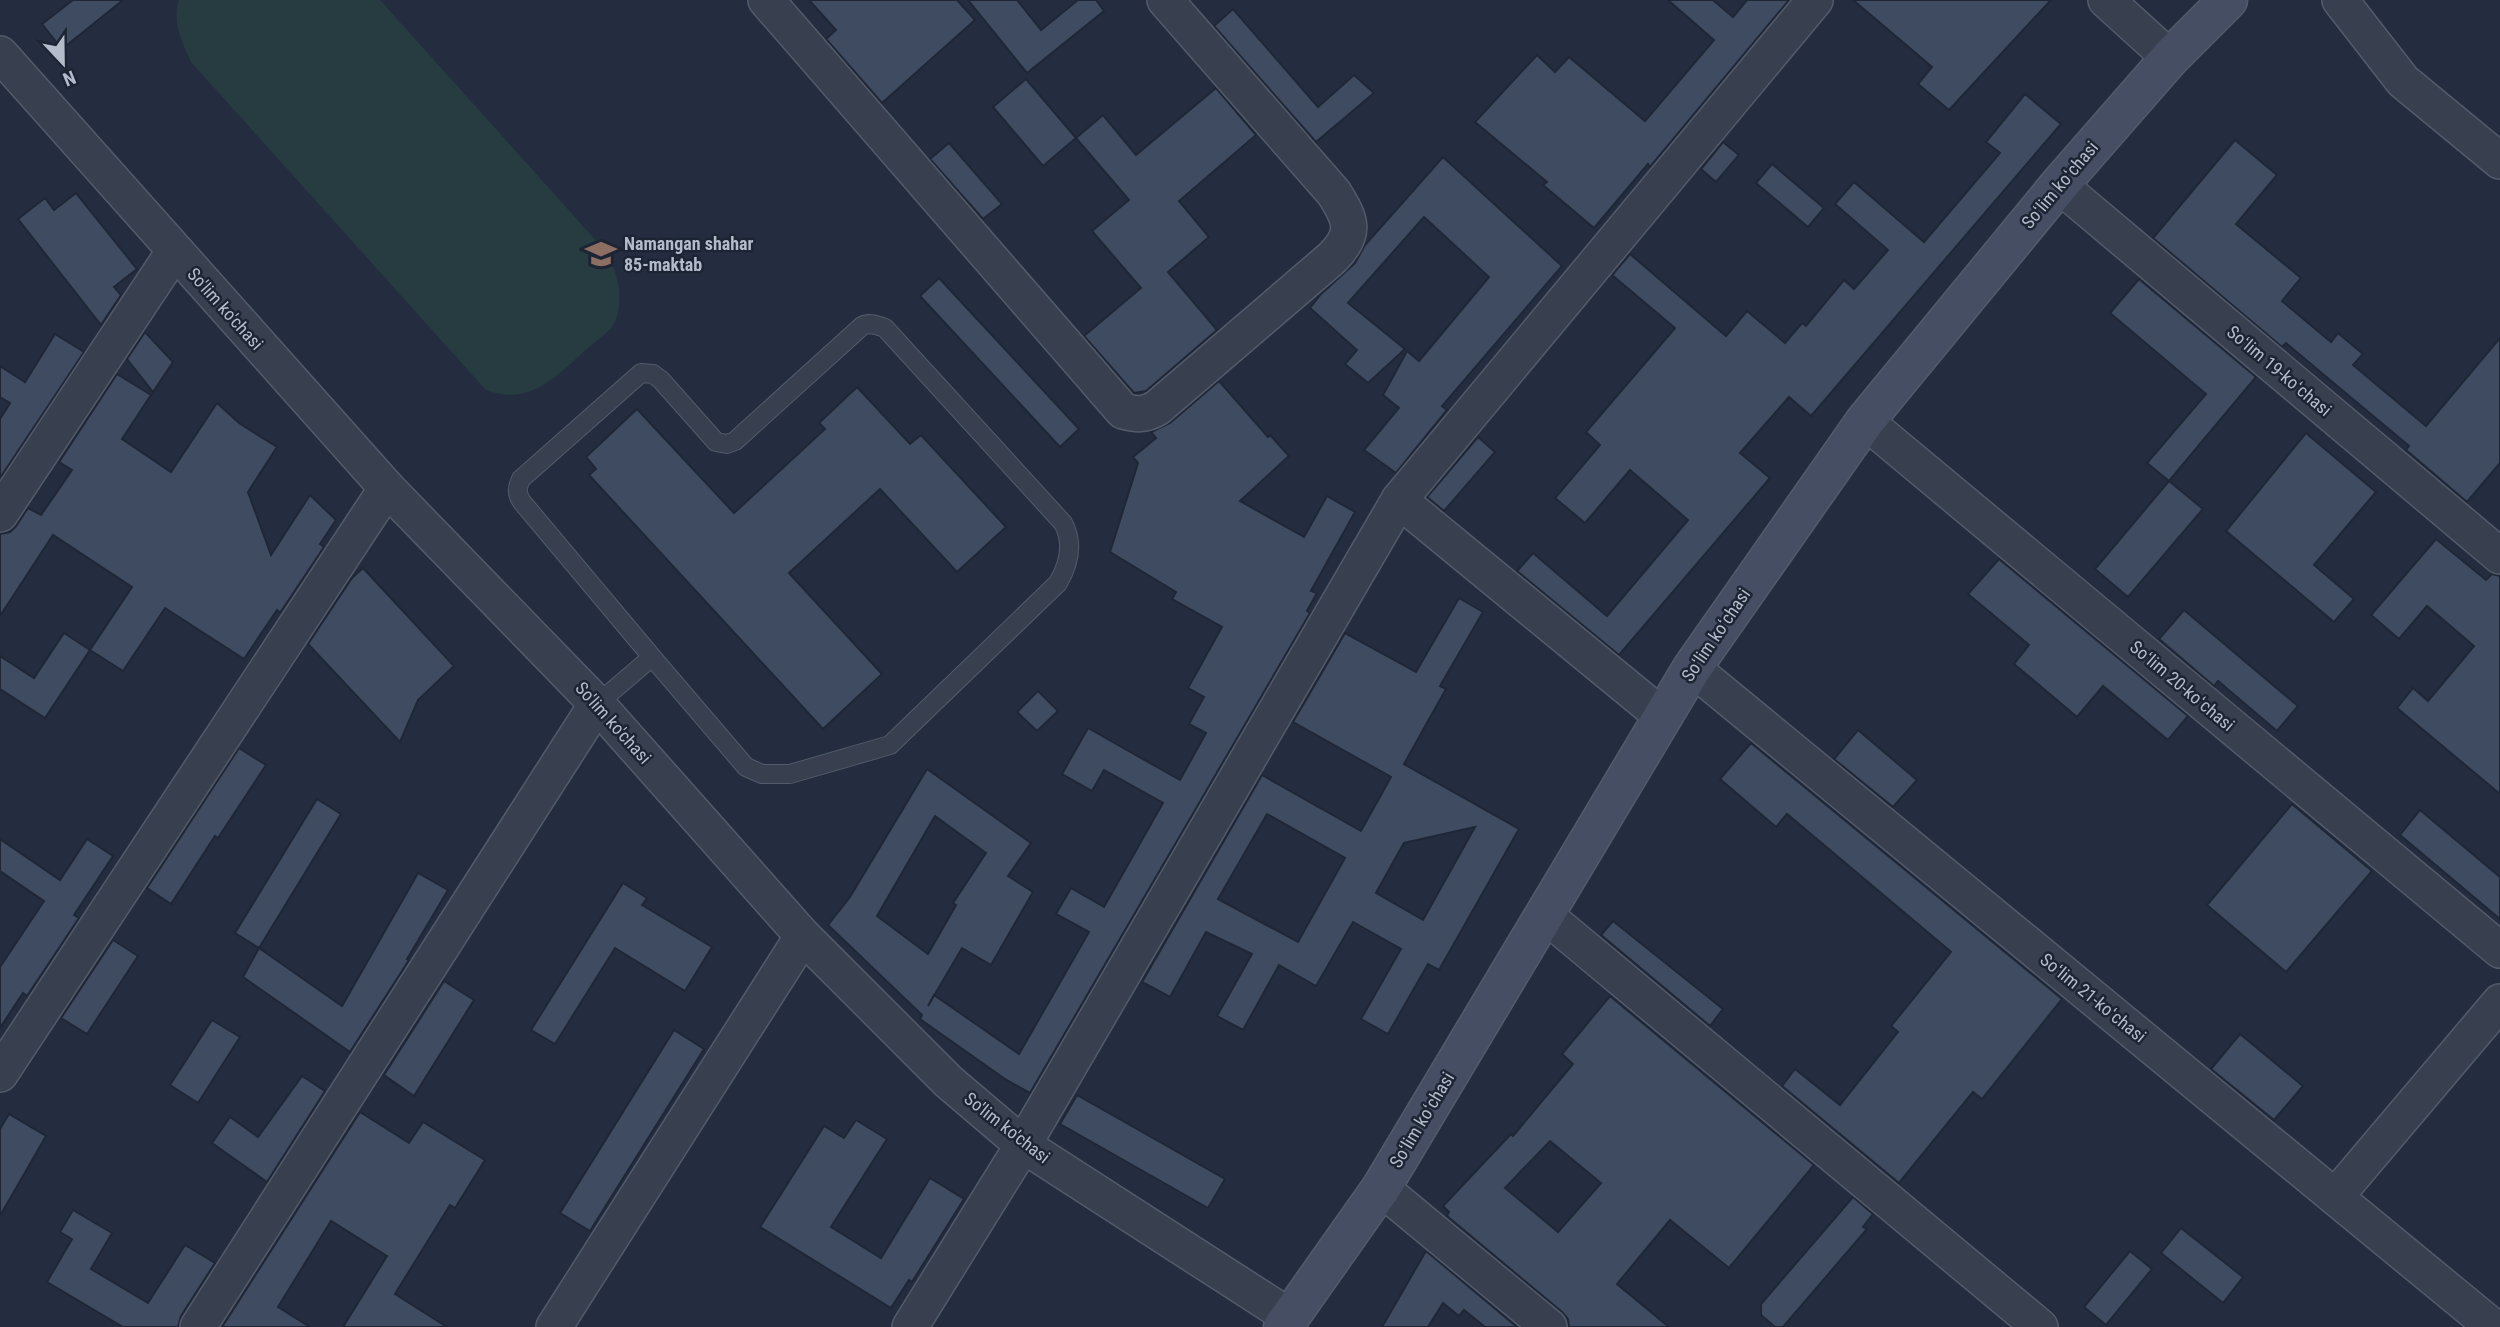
<svg xmlns="http://www.w3.org/2000/svg" width="2500" height="1327" viewBox="0 0 2500 1327" font-family="'Roboto Condensed',sans-serif">
<rect width="100%" height="100%" fill="#242d40"/>
<!-- green -->
<path fill="#263c41" d="M 179,0 L 380,0 L 608,254 C 618,276 624,298 615,322 C 611,331 596,341 588,348 C 557,375 531,407 486,390 L 191,62 C 182,42 172,22 179,0 Z"/>
<!-- building -->
<g fill="#3f4b60" stroke="#1f2737" stroke-width="2" fill-rule="evenodd">
<polygon points="73,0 123,0 62,49 42,24"/>
<polygon points="809,0 957,0 975,20 882,103 826,39 836,30"/>
<polygon points="968,0 1017,0 1041,30 1078,0 1096,0 1104,11 1027,73"/>
<polygon points="1668,0 1713,0 1733,17 1747,0 1789,0 1650,167 1648,164 1594,228 1543,185 1547,182 1475,122 1537,55 1555,72 1569,57 1645,121 1714,40"/>
<polygon points="1853,0 2051,0 1949,110 1918,84 1932,67"/>
<polygon points="1233,9 1318,107 1354,75 1374,93 1316,142 1214,26"/>
<polygon points="1026,79 1076,138 1043,166 993,107"/>
<polygon points="1216,88 1256,135 1179,201 1209,237 1168,272 1217,330 1146,391 1134,393 1084,336 1141,288 1092,231 1129,200 1076,138 1103,115 1136,155"/>
<polygon points="2025,94 2061,124 1811,416 1789,397 1740,453 1770,478 1619,655 1517,571 1533,553 1607,616 1688,520 1630,470 1585,523 1555,498 1600,445 1586,432 1675,328 1612,275 1630,254 1726,336 1747,311 1785,343 1802,323 1806,326 1844,280 1854,289 1888,250 1835,204 1854,182 1924,242 2000,153 1986,142"/>
<polygon points="2235,140 2277,175 2236,224 2301,278 2282,301 2331,342 2338,333 2363,354 2353,365 2426,426 2500,338 2500,463 2467,502 2406,450 2409,446 2336,385 2286,343 2282,347 2153,238"/>
<polygon points="1723,142 1739,155 1716,182 1701,169"/>
<polygon points="949,143 1002,204 983,219 930,159"/>
<polygon points="1443,157 1562,266 1442,406 1447,410 1396,473 1364,450 1399,408 1383,395 1407,351 1419,361 1489,277 1424,217 1348,303 1405,349 1368,383 1345,364 1357,350 1310,308 1321,294 1355,263 1365,245"/>
<polygon points="1772,164 1824,208 1808,227 1756,183"/>
<polygon points="76,193 137,269 114,287 121,295 101,325 18,219 45,198 54,210"/>
<polygon points="939,278 1079,429 1060,447 920,296"/>
<polygon points="2139,279 2256,377 2169,481 2147,463 2206,394 2110,313"/>
<polygon points="145,332 173,362 153,392 127,359"/>
<polygon points="55,334 84,352 0,478 0,419 10,403 0,397 0,366 25,382"/>
<polygon points="117,374 151,395 122,439 171,472 217,403 239,423 277,447 248,492 271,555 310,495 336,520 320,544 324,547 280,613 277,610 244,659 165,608 123,671 90,650 132,587 53,535 0,616 0,534 10,532 16,526 28,508 41,515 72,470 59,462"/>
<path d="M 1219,381 L 1268,437 L 1270,435 L 1289,456 L 1240,501 L 1304,537 L 1327,496 L 1355,512 L 1311,591 L 1317,593 L 1307,611 L 1310,613 L 1030,1093 L 1005,1079 L 920,1019 L 922,1015 L 828,925 L 850,897 L 927,769 L 1031,843 L 1008,876 L 1033,892 L 991,965 L 962,948 L 928,1006 L 934,995 L 1019,1054 L 1089,932 L 1056,914 L 1071,888 L 1104,907 L 1163,803 L 1104,770 L 1092,791 L 1062,774 L 1088,728 L 1180,780 L 1206,733 L 1189,724 L 1204,697 L 1188,688 L 1222,627 L 1172,599 L 1176,592 L 1110,552 L 1138,463 L 1133,457 L 1156,438 L 1151,432 L 1170,423 ZM 935,816 L 986,853 L 953,903 L 956,905 L 928,954 L 877,916 Z"/>
<polygon points="857,387 910,444 921,435 1006,527 957,572 880,489 789,573 882,674 823,729 589,475 596,469 586,457 637,409 734,513 825,429 819,423"/>
<polygon points="2306,433 2376,492 2314,565 2354,599 2334,622 2226,531"/>
<polygon points="1478,437 1495,452 1444,511 1427,497"/>
<polygon points="2169,481 2203,509 2128,597 2095,569"/>
<polygon points="2436,539 2486,580 2492,574 2500,576 2500,794 2397,708 2413,688 2428,701 2474,646 2427,606 2399,639 2371,615"/>
<polygon points="1999,559 2188,716 2168,740 2103,686 2077,717 2014,664 2029,645 1968,594"/>
<polygon points="363,568 454,666 418,700 400,742 308,644 352,578"/>
<path d="M 1459,598 L 1483,612 L 1440,686 L 1446,689 L 1404,764 L 1519,829 L 1439,970 L 1428,964 L 1388,1034 L 1361,1019 L 1401,949 L 1353,922 L 1316,986 L 1279,965 L 1243,1030 L 1217,1016 L 1252,954 L 1206,932 L 1170,997 L 1142,982 L 1262,775 L 1361,831 L 1391,777 L 1293,722 L 1345,633 L 1416,672 ZM 1267,814 L 1345,858 L 1298,942 L 1218,899 ZM 1475,827 L 1423,920 L 1376,893 L 1404,843 Z"/>
<polygon points="2184,610 2298,706 2277,731 2218,681 2214,686 2159,639"/>
<polygon points="64,633 90,650 45,718 0,689 0,656 34,678"/>
<polygon points="1038,691 1058,711 1037,731 1017,712"/>
<polygon points="1858,730 1917,780 1893,807 1834,759"/>
<polygon points="1751,743 2062,999 1982,1099 1973,1092 1899,1183 1782,1086 1795,1069 1840,1105 1898,1032 1891,1026 1951,952 1787,814 1776,827 1720,779"/>
<polygon points="239,748 266,765 218,838 215,836 171,904 147,888"/>
<polygon points="317,799 341,814 259,948 235,933"/>
<polygon points="2292,804 2372,871 2286,972 2207,905"/>
<polygon points="2420,810 2500,877 2500,919 2400,835"/>
<polygon points="0,839 60,880 87,839 113,856 74,915 79,918 27,996 23,993 0,1028 0,967 44,901 0,871"/>
<polygon points="418,873 448,890 407,959 409,960 350,1052 243,977 259,948 342,1006"/>
<polygon points="623,883 647,898 642,905 712,947 685,991 615,948 555,1044 531,1030"/>
<polygon points="1613,921 1723,1009 1710,1026 1601,935"/>
<polygon points="113,940 138,956 87,1034 61,1018"/>
<polygon points="444,981 474,1000 414,1096 384,1075"/>
<path d="M 1610,996 L 1814,1165 L 1729,1268 L 1670,1220 L 1617,1284 L 1669,1327 L 1569,1327 L 1568,1319 L 1562,1312 L 1447,1216 L 1449,1212 L 1443,1206 L 1511,1134 L 1513,1136 L 1573,1064 L 1562,1054 ZM 1550,1141 L 1601,1183 L 1558,1232 L 1505,1188 Z"/>
<polygon points="212,1020 240,1037 198,1103 170,1085"/>
<polygon points="674,1030 704,1049 590,1231 560,1213"/>
<polygon points="2240,1034 2303,1086 2274,1120 2211,1069"/>
<polygon points="302,1076 325,1091 267,1182 212,1143 230,1117 258,1137"/>
<polygon points="1077,1095 1225,1179 1208,1208 1060,1124"/>
<polygon points="360,1112 409,1143 423,1122 485,1160 455,1208 450,1205 395,1294 447,1327 343,1327 387,1256 331,1221 278,1307 310,1327 222,1327"/>
<polygon points="9,1114 46,1136 0,1216 0,1129"/>
<polygon points="856,1120 887,1139 831,1227 881,1258 930,1178 964,1199 912,1282 909,1280 891,1308 760,1227 824,1126 844,1138"/>
<polygon points="1853,1197 1873,1214 1863,1227 1867,1229 1783,1327 1775,1327 1761,1315 1761,1304"/>
<polygon points="73,1210 112,1233 91,1269 148,1303 185,1245 215,1263 181,1316 178,1327 123,1327 47,1282 72,1239 60,1232"/>
<polygon points="2181,1228 2243,1277 2223,1303 2161,1253"/>
<polygon points="1426,1251 1517,1327 1485,1327 1464,1310 1459,1316 1443,1303 1428,1327 1382,1327"/>
<polygon points="2130,1251 2152,1269 2106,1325 2084,1307"/>
</g>
<g fill="none" stroke-linecap="round" stroke-linejoin="round">
<defs>
<path id="lane" d="M 597,704 L 652,657 L 522,502 C 516,493 517,488 521,479 L 641,373 L 653,374 L 661,380 L 716,442 L 727,444 L 735,441 L 862,326 C 869,322 877,325 885,328 L 1063,523 C 1074,543 1069,564 1058,583 L 890,745 L 790,774 L 762,774 L 746,767 L 652,657"/>
<g id="street">
<path d="M 766,0 L 1123,411 C 1137,415 1145,415 1157,408 L 1332,258 C 1357,233 1351,220 1334,193 L 1165,0"/>
<polyline points="2106,0 2170,58"/>
<polyline points="2340,0 2403,81 2500,161"/>
<polyline points="0,54 387,488 597,704 803,936 949,1082 1023,1145 1290,1317"/>
<polyline points="2059,185 2500,556"/>
<polyline points="1865,421 2500,950"/>
<polyline points="0,514 174,252"/>
<polyline points="1692,668 2493,1327"/>
<polyline points="1662,716 1399,500 1815,0"/>
<polyline points="1545,915 2040,1327"/>
<polyline points="0,1074 387,488"/>
<polyline points="1381,1188 1549,1327"/>
<polyline points="2335,1197 2500,1002"/>
<polyline points="198,1327 597,704"/>
<polyline points="554,1327 803,936"/>
<polyline points="910,1327 1023,1145 1399,500"/>
</g>
<polyline id="secondary" points="1283,1327 1381,1188 1692,668 1865,421 2059,185 2170,58 2228,0"/>
</defs>
<!-- lane casing -->
<use href="#lane" stroke="#535b6b" stroke-width="20"/>
<!-- street casing -->
<use href="#street" stroke="#535b6b" stroke-width="38"/>
<!-- secondary casing -->
<use href="#secondary" stroke="#535b6b" stroke-width="41"/>
<!-- lane -->
<use href="#lane" stroke="#384050" stroke-width="18"/>
<!-- street -->
<use href="#street" stroke="#384050" stroke-width="35"/>
<!-- secondary -->
<use href="#secondary" stroke="#464e63" stroke-width="38"/>
</g>
<!-- icons -->
<defs>
<symbol id="school-bare" viewBox="-9 -9 18 18"><path d="M0-5L7-2L0 1L-7-2ZM-4 1L0 2.5L4 1V4Q0 6-4 4Z" fill="#8d6e63" stroke="#1d2535" stroke-width="2.5" paint-order="stroke"/></symbol>
</defs>
<g fill-rule="evenodd">
<use href="#school-bare" x="579" y="232" width="44" height="44"/>
</g>
<g text-anchor="middle" stroke-width="5" stroke-linejoin="round" paint-order="stroke">
<!-- street labels -->
<g font-size="18" fill="#b4bbcb" stroke="#1d2535">
<text transform="translate(2060 185) rotate(-50)" y="6">Soʻlim koʻchasi</text>
<text transform="translate(225 309) rotate(48)" y="6">So'lim ko'chasi</text>
<text transform="translate(2279 371) rotate(40)" y="6">Soʻlim 19-koʻchasi</text>
<text transform="translate(1716 635) rotate(-56)" y="6">Soʻlim koʻchasi</text>
<text transform="translate(2182 686) rotate(40)" y="6">Soʻlim 20-koʻchasi</text>
<text transform="translate(613 723) rotate(48)" y="6">So'lim ko'chasi</text>
<text transform="translate(2093 998) rotate(39)" y="6">Soʻlim 21-koʻchasi</text>
<text transform="translate(1422 1120) rotate(-59)" y="6">Soʻlim koʻchasi</text>
<text transform="translate(1007 1128) rotate(38)" y="6">So'lim ko'chasi</text>
</g>
<!-- poi labels -->
<g font-size="18" font-weight="bold" fill="#b4bbcb" stroke="#1d2535" text-anchor="start">
<text x="624" y="250">Namangan shahar<tspan x="624" dy="21">85-maktab</tspan></text>
</g>
</g>
<!-- north arrow -->
<g transform="translate(63 63) rotate(158)" stroke="#1d2535" stroke-width="5" paint-order="stroke">
<path d="M0-5L12 26L0 18L-12 26Z" fill="#b4bbcb"/>
<text y="-10" font-size="19" font-weight="bold" text-anchor="middle" fill="#b4bbcb">N</text>
</g>
</svg>
